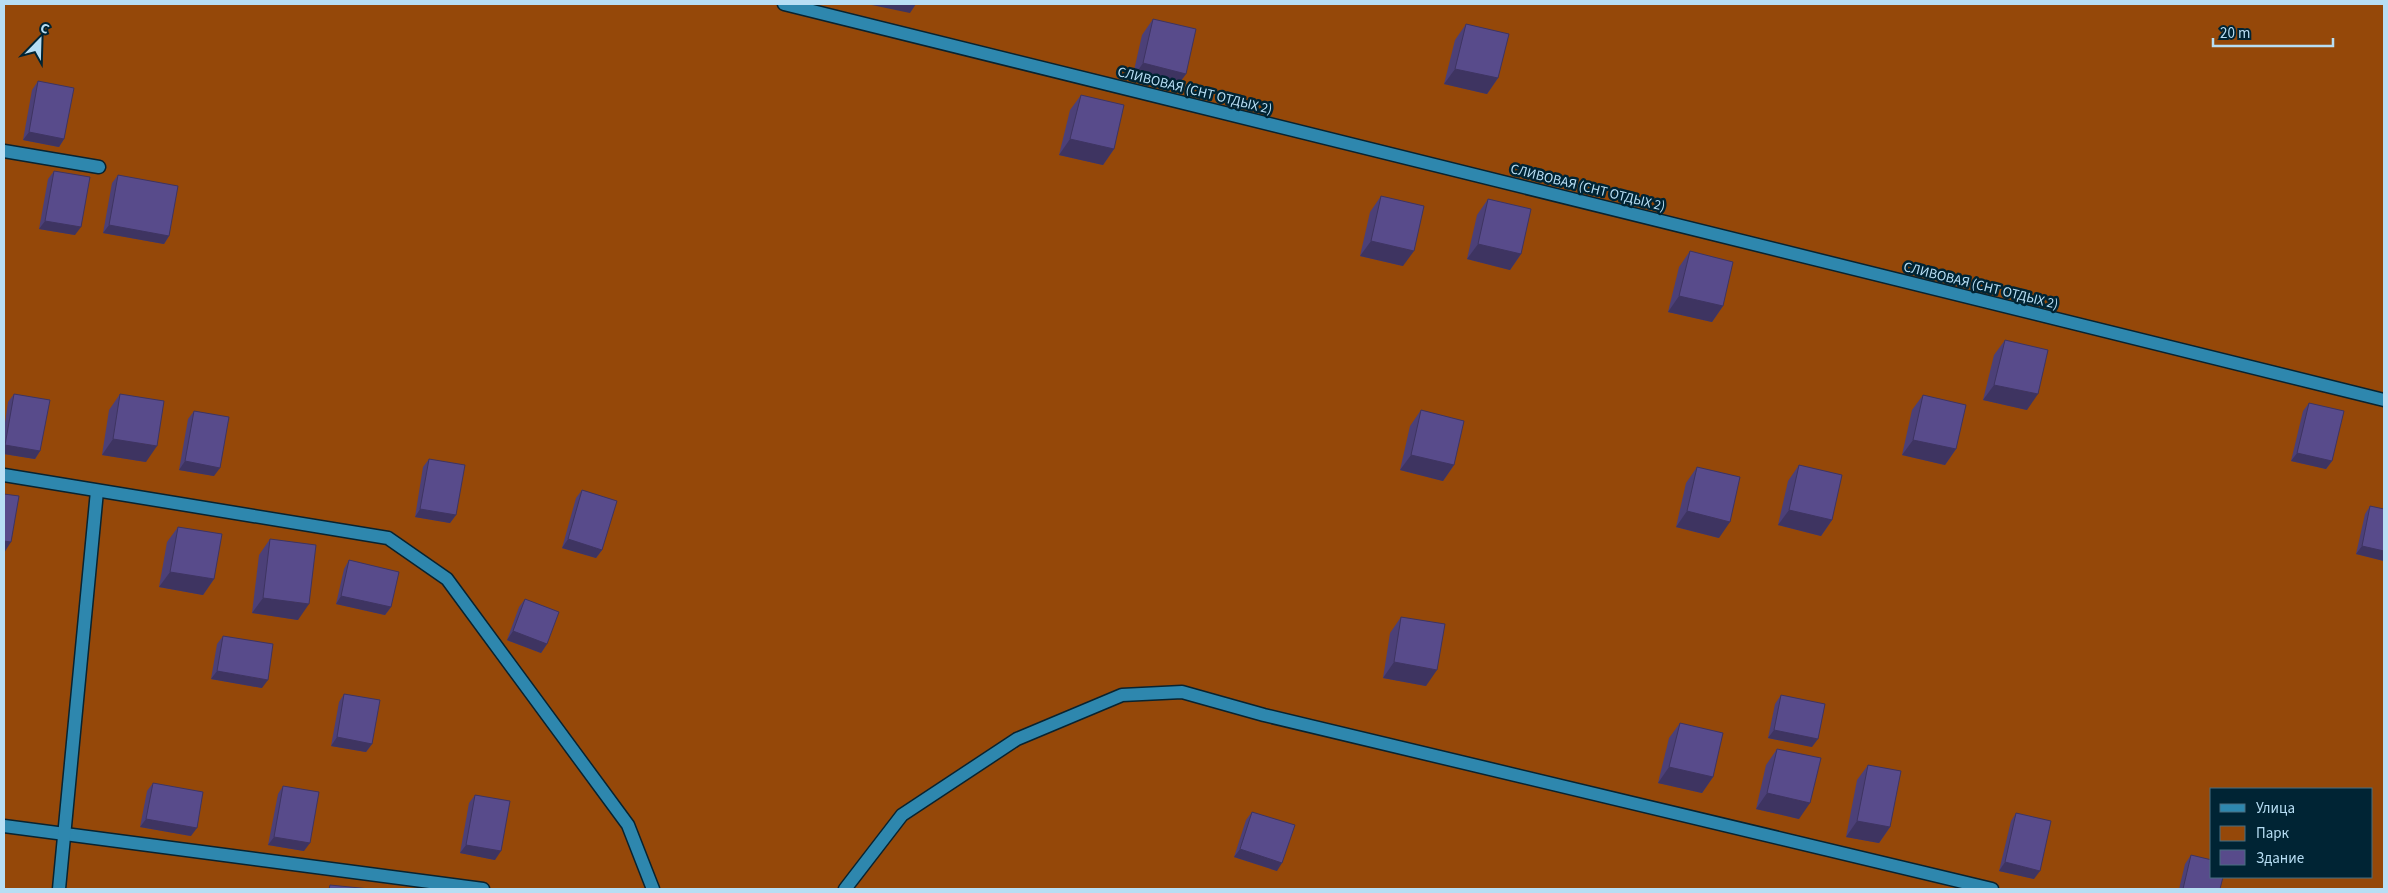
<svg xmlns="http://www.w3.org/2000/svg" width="2388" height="893" viewBox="0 0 2388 893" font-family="'Source Sans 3',sans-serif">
<rect width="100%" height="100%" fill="#0f3e53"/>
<!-- green -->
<path fill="#954809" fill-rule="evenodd" d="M 4,4 L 2384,4 L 2384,889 L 4,889 ZM 2212,789 L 2372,789 L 2372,877 L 2212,877 Z"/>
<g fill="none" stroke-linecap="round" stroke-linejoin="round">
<defs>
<g id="minor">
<polyline points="784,4 2384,400"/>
<polyline points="4,151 99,167"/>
<polyline points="4,475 388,538 447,579 628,825 653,889"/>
<polyline points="4,826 483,889"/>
<polyline points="59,889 97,491"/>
<polyline points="845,889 902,815 1017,739 1122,695 1182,692 1264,715 1992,889"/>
</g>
</defs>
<!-- minor casing -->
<use href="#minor" stroke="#082330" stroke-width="15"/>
<!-- minor -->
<use href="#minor" stroke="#2e87ae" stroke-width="12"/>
</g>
<!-- wall -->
<g fill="#4c4078">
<polygon points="1153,19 1186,74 1175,89 1132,79 1142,35"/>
<polygon points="1466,24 1498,78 1487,94 1444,84 1455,40"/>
<polygon points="38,81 64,139 59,147 23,140 32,90"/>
<polygon points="1081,95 1114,149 1103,165 1059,155 1070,110"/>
<polygon points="54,171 75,235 39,229 48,179"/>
<polygon points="118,175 169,236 164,244 103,233 112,183"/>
<polygon points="1381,196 1403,266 1360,256 1370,212"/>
<polygon points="1488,199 1521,254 1510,270 1467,259 1477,215"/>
<polygon points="1690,251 1723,306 1712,322 1668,312 1679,267"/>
<polygon points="2005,340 2027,410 1983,400 1994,355"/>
<polygon points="14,394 40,451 35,459 4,454 4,429 8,402"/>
<polygon points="120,394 146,462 102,455 109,410"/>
<polygon points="1923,395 1956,449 1945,465 1902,455 1912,410"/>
<polygon points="2309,403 2332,461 2326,469 2291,461 2303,411"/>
<polygon points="1421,410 1454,465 1443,481 1400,470 1410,426"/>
<polygon points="194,411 214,476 179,470 188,419"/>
<polygon points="429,459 456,515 450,523 415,517 423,467"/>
<polygon points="1799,465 1832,520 1821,536 1778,525 1788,481"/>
<polygon points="1697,467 1719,538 1676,527 1686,483"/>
<polygon points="582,490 602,550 596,558 562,548 576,498"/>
<polygon points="2370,506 2384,561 2356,554 2365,514"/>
<polygon points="178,527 214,579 203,595 159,587 167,542"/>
<polygon points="270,539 298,620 252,613 259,555"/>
<polygon points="349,560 391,607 385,615 336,604 344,569"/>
<polygon points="525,599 547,644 541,653 507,640 519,607"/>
<polygon points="1401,617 1426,686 1383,678 1390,633"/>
<polygon points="223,636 262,688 211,679 217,644"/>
<polygon points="344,694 372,744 366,752 331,746 339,702"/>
<polygon points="1781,695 1812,747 1768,738 1775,704"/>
<polygon points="1680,723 1713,777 1702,793 1658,783 1669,738"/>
<polygon points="1777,749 1799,819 1756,809 1766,765"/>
<polygon points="1868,765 1890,827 1879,843 1846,837 1857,780"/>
<polygon points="153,783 191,836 140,827 147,791"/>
<polygon points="283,786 304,851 268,845 278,794"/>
<polygon points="475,795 495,860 460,853 469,803"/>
<polygon points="1252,812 1277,871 1234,857 1246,820"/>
<polygon points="2016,813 2034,879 1999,871 2011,821"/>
<polygon points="2191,855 2220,889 2179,889 2185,864"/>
</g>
<!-- shaded-wall -->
<g fill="#3e3461">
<polygon points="867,4 916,4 910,13"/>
<polygon points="1143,63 1186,74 1175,89 1132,79"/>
<polygon points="1455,69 1498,78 1487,94 1444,84"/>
<polygon points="29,132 64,139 59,147 23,140"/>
<polygon points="1070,139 1114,149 1103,165 1059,155"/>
<polygon points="45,221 81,227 75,235 39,229"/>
<polygon points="109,225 169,236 164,244 103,233"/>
<polygon points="1371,241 1414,251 1403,266 1360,256"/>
<polygon points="1478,244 1521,254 1510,270 1467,259"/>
<polygon points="1679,296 1723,306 1712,322 1668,312"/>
<polygon points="1994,385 2038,394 2027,410 1983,400"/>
<polygon points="113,439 157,446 146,462 102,455"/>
<polygon points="1913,440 1956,449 1945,465 1902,455"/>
<polygon points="5,445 40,451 35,459 4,454 4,447"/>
<polygon points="2297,453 2332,461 2326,469 2291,461"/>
<polygon points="1411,455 1454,465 1443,481 1400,470"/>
<polygon points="185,461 220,468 214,476 179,470"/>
<polygon points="420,509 456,515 450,523 415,517"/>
<polygon points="1789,510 1832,520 1821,536 1778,525"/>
<polygon points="1687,511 1730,522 1719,538 1676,527"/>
<polygon points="568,539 602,550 596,558 562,548"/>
<polygon points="4,541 11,542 4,553"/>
<polygon points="2362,546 2384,551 2384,561 2356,554"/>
<polygon points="170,572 214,579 203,595 159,587"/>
<polygon points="341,596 391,607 385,615 336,604"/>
<polygon points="263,598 309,604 298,620 252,613"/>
<polygon points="513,631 547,644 541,653 507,640"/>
<polygon points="1394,662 1437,670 1426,686 1383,678"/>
<polygon points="217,671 268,680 262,688 211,679"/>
<polygon points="1774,730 1818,739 1812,747 1768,738"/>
<polygon points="337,737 372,744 366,752 331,746"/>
<polygon points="1669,767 1713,777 1702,793 1658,783"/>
<polygon points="1767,793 1810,803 1799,819 1756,809"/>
<polygon points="146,819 197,828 191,836 140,827"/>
<polygon points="1857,821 1890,827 1879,843 1846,837"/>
<polygon points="274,837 310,843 304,851 268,845"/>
<polygon points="466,845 501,851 495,860 460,853"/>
<polygon points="1240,849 1282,863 1277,871 1234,857"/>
<polygon points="2005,862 2040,871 2034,879 1999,871"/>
</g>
<!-- building -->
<g fill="#584b8b" stroke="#3e3461">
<polygon points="1153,19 1196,29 1186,74 1143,63"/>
<polygon points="1466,24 1509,34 1498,78 1455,69"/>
<polygon points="38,81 74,88 64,139 29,132"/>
<polygon points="1081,95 1124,105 1114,149 1070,139"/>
<polygon points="54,171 90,177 81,227 45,221"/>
<polygon points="118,175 178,186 169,236 109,225"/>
<polygon points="1381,196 1424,206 1414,251 1371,241"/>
<polygon points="1488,199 1531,209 1521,254 1478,244"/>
<polygon points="1690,251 1733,262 1723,306 1679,296"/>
<polygon points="2005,340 2048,350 2038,394 1994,385"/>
<polygon points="14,394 50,400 40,451 5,445"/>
<polygon points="120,394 164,401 157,446 113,439"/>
<polygon points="1923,395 1966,405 1956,449 1913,440"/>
<polygon points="2309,403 2344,411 2332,461 2297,453"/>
<polygon points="1421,410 1464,421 1454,465 1411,455"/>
<polygon points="194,411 229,417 220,468 185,461"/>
<polygon points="429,459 465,465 456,515 420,509"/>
<polygon points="1799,465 1842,475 1832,520 1789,510"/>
<polygon points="1697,467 1740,477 1730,522 1687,511"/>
<polygon points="582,490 617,501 602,550 568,539"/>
<polygon points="4,494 19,496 11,542 4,541"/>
<polygon points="2370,506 2384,509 2384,551 2362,546"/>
<polygon points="178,527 222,534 214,579 170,572"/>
<polygon points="270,539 316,545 309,604 263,598"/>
<polygon points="349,560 399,572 391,607 341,596"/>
<polygon points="525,599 559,612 547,644 513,631"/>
<polygon points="1401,617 1445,624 1437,670 1394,662"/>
<polygon points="223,636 273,644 268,680 217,671"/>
<polygon points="344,694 380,700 372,744 337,737"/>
<polygon points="1781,695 1825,704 1818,739 1774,730"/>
<polygon points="1680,723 1723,733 1713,777 1669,767"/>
<polygon points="1777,749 1821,758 1810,803 1767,793"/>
<polygon points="1868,765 1901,771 1890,827 1857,821"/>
<polygon points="153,783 203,792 197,828 146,819"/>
<polygon points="283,786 319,792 310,843 274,837"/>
<polygon points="475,795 510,801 501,851 466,845"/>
<polygon points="1252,812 1295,825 1282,863 1240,849"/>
<polygon points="2016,813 2051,821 2040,871 2005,862"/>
<polygon points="2191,855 2212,860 2212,877 2223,877 2220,889 2183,889"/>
<polygon points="330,885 370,889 329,889"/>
</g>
<g text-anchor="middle" stroke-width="5" stroke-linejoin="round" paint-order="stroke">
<!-- street labels -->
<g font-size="14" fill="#b7def4" stroke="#002434">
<text transform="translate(1195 90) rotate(14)" y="5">СЛИВОВАЯ (СНТ ОТДЫХ 2)</text>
<text transform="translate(1588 187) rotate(14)" y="5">СЛИВОВАЯ (СНТ ОТДЫХ 2)</text>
<text transform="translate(1981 285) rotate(14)" y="5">СЛИВОВАЯ (СНТ ОТДЫХ 2)</text>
</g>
</g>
<!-- border -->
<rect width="2388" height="893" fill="none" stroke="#b7def4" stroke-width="10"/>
<!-- legend -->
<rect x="2210" y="788" width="162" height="90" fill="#002434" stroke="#496e81"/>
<rect x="2220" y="804" width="25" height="8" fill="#2e87ae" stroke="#496e81"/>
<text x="2256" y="813" font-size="15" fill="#b7def4">Улица</text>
<rect x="2220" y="826" width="25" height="15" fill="#954809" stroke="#496e81"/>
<text x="2256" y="838" font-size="15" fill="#b7def4">Парк</text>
<rect x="2220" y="850" width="25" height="15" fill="#584b8b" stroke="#496e81"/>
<text x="2256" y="863" font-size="15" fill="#b7def4">Здание</text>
<!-- north arrow -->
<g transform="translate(40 40) rotate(23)" stroke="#002434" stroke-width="4" paint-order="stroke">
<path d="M0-4L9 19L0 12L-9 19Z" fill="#b7def4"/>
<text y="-8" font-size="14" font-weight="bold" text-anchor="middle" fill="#b7def4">С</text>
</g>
<!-- scale -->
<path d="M2213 38v8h120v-8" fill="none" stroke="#b7def4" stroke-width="2.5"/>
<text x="2220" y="38" font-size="15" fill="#b7def4" stroke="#002434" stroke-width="4" paint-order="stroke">20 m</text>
</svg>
